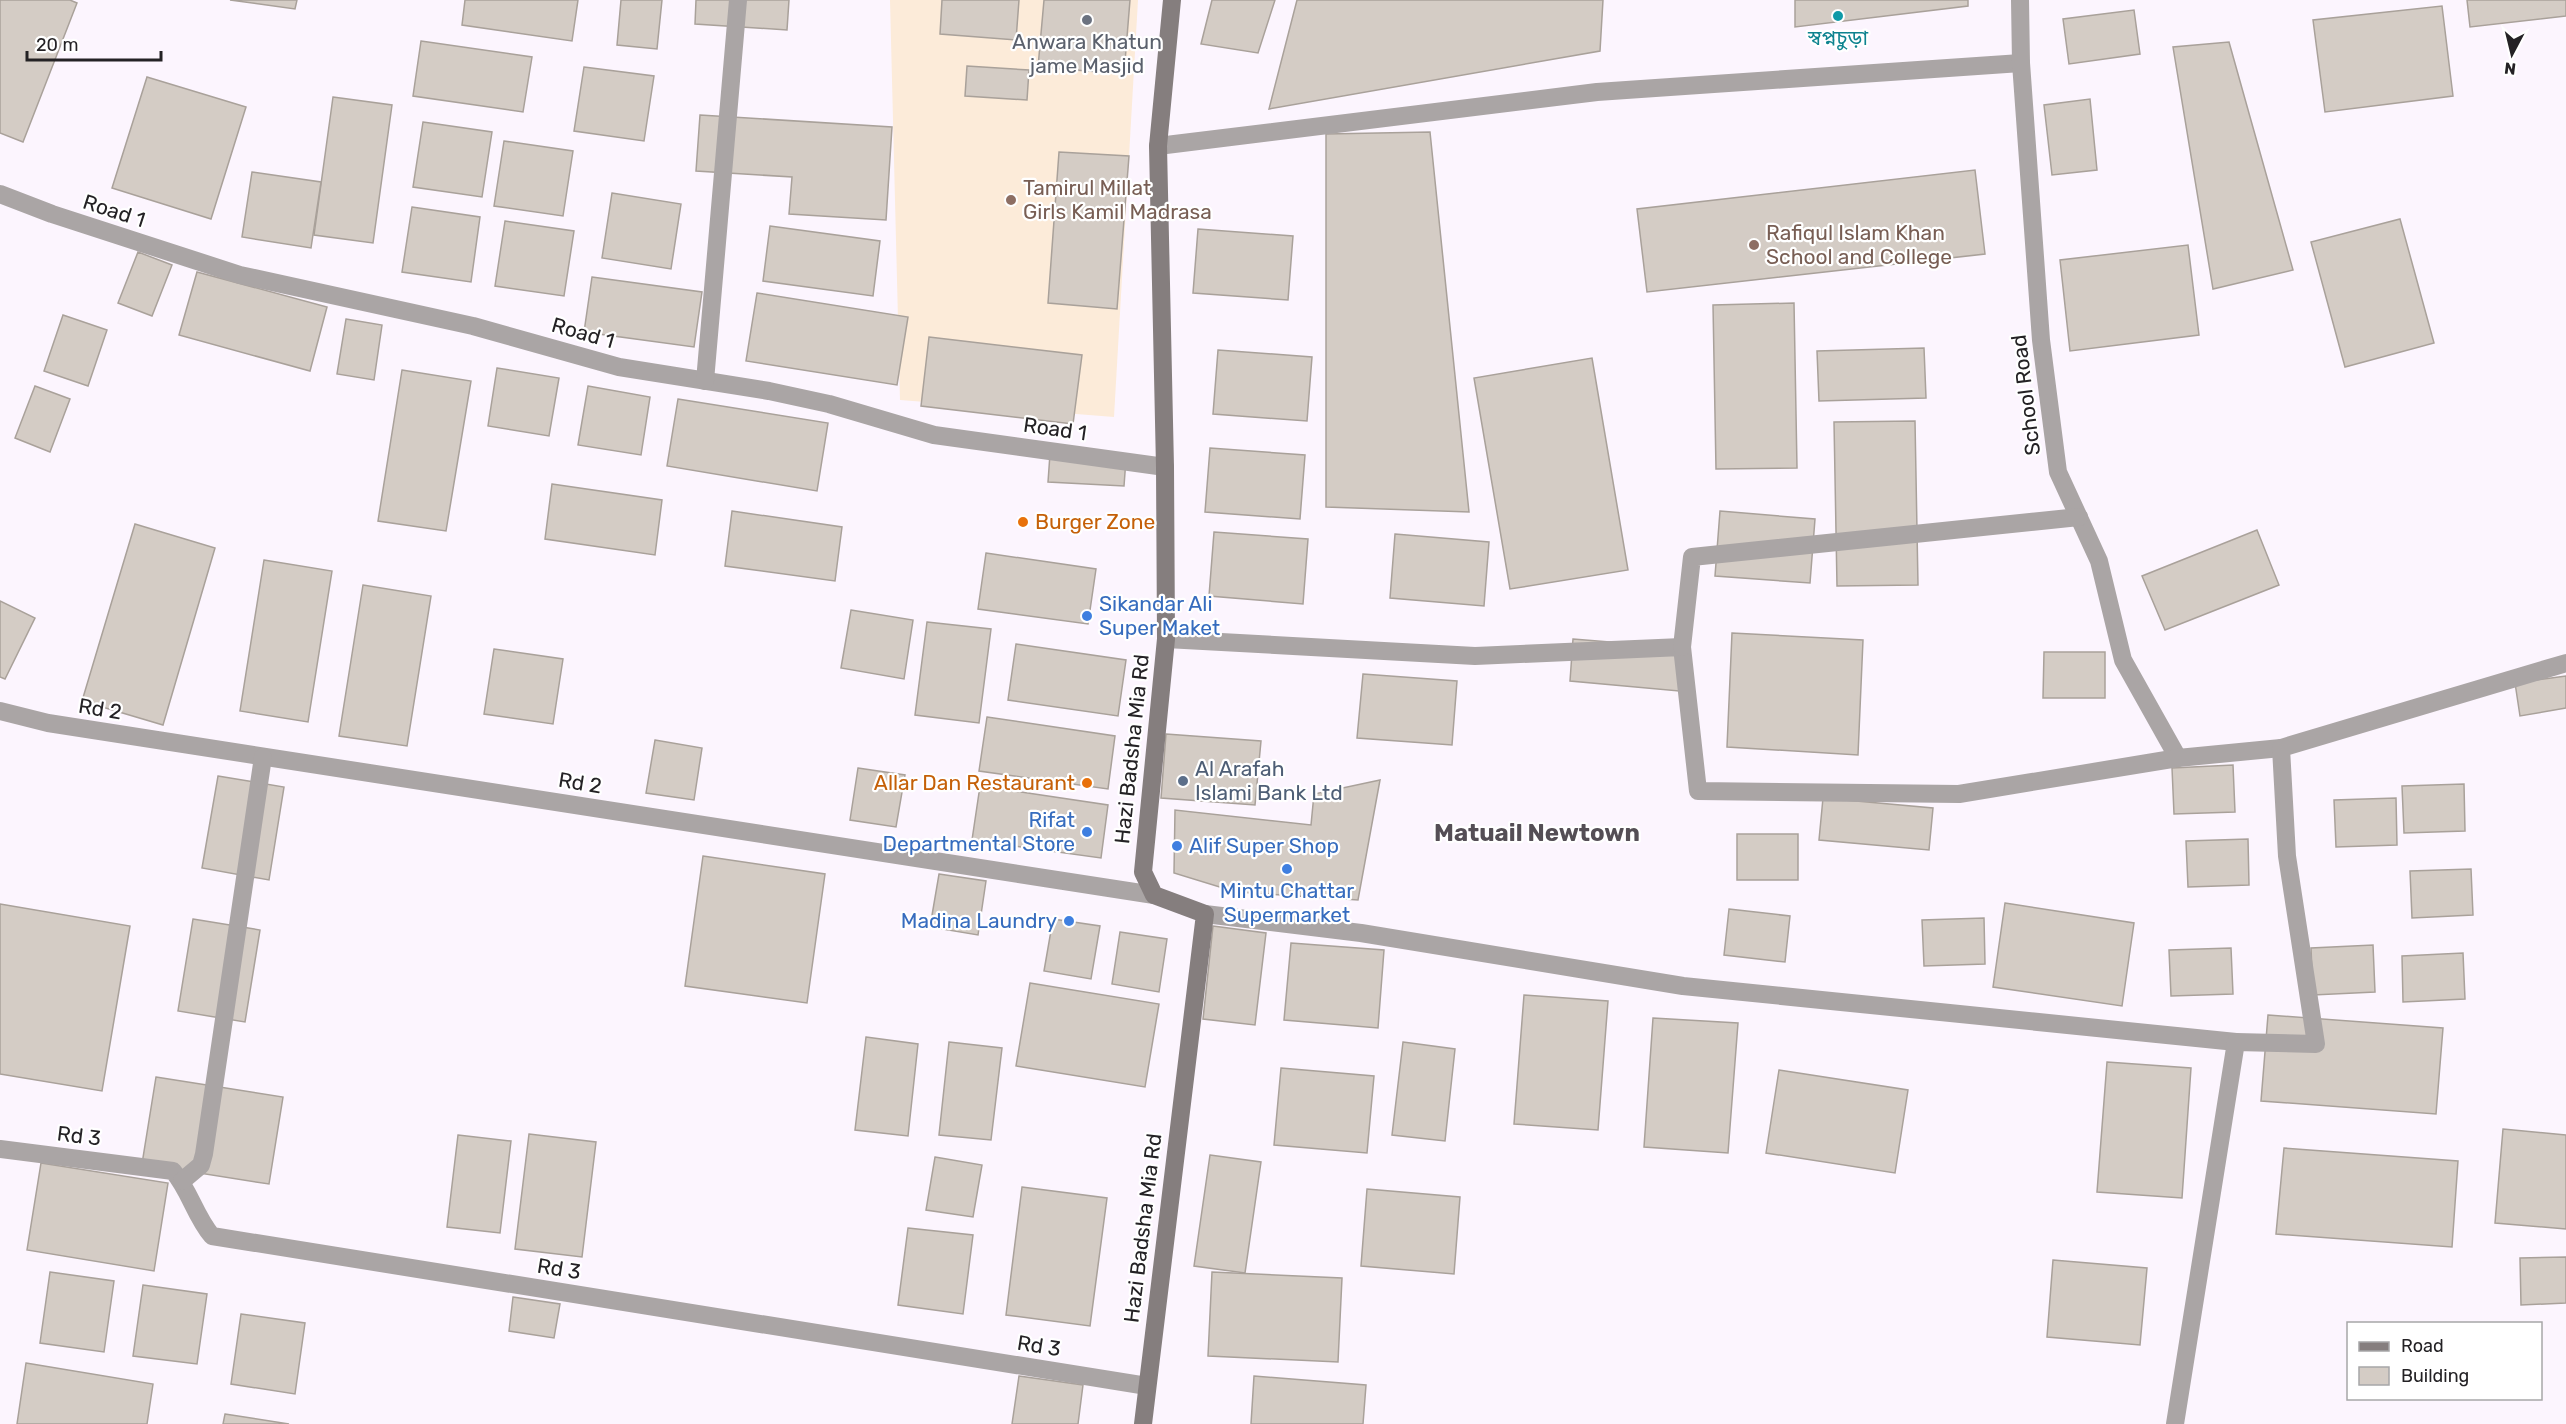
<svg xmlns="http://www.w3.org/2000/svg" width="2566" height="1424" viewBox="0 0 2566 1424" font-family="Rubik,'Noto Sans Bengali',sans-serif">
<rect width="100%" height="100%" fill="#fcf5fe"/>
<!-- education -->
<polygon fill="#fcebd9" points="890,0 1138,0 1114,417 900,400"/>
<!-- building -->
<g fill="#d4ccc5" stroke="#a9a19a" stroke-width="1.5">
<polygon points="0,0 70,0 77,3 23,142 0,133"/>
<polygon points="230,0 297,0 295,9"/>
<polygon points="465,0 578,0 572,41 462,25"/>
<polygon points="621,0 662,0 657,49 617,45"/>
<polygon points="696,0 789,0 787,30 695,24"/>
<polygon points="942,0 1019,0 1016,40 940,34"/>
<polygon points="1044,0 1130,0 1124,74 1038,67"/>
<polygon points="1212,0 1275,0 1258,53 1201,44"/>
<polygon points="1297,0 1603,0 1600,51 1269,109"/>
<polygon points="1795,0 1968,0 1968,6 1795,27"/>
<polygon points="2467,0 2566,0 2566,16 2470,27"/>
<polygon points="2442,6 2453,96 2325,112 2313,20"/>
<polygon points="2134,10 2140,54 2069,64 2063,19"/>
<polygon points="421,41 532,57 523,112 413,96"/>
<polygon points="2229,42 2293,270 2213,289 2173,47"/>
<polygon points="967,66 1029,70 1027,100 965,96"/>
<polygon points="584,67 654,76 644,141 574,131"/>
<polygon points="147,77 246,107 211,219 112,188"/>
<polygon points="333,97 392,105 373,243 314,235"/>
<polygon points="2090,99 2097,170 2052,175 2044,105"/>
<polygon points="700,115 892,127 886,220 789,214 792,177 696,171"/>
<polygon points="423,122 492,132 482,197 413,187"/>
<polygon points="1430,132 1469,512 1326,507 1326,134"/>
<polygon points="504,141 573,151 563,216 494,206"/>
<polygon points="1059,152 1129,156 1117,309 1048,303"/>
<polygon points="1975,170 1985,254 1647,292 1637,209"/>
<polygon points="252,172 321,182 311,248 242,237"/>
<polygon points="612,193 681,204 671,269 602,258"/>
<polygon points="412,207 480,217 471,282 402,272"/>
<polygon points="2400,219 2434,343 2345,367 2311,242"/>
<polygon points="505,221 574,231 564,296 495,286"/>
<polygon points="770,226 880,241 873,296 763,281"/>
<polygon points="1198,229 1293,236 1288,300 1193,293"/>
<polygon points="2188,245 2199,335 2070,351 2060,260"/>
<polygon points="138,252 172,265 152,316 118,303"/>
<polygon points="197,272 327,307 310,371 179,335"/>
<polygon points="592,277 702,292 694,347 584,332"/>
<polygon points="757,293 908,317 897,385 746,361"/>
<polygon points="1794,303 1797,468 1716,469 1713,305"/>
<polygon points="63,315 107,330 88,386 44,371"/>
<polygon points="346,319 382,325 374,380 337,374"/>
<polygon points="929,337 1082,355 1073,424 921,406"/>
<polygon points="1924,348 1926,398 1819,401 1817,351"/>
<polygon points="1218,350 1312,357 1307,421 1213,414"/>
<polygon points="1592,358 1628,570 1510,589 1474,378"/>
<polygon points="497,368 559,378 549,436 488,426"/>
<polygon points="402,370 471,381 446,531 378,521"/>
<polygon points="35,386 70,399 50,452 15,438"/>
<polygon points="588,386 650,397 641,455 578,445"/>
<polygon points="678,399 828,423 817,491 667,466"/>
<polygon points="1915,421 1918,585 1837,586 1834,422"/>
<polygon points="1210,448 1305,455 1300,519 1205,512"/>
<polygon points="1050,454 1126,459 1124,486 1048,482"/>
<polygon points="552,484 662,500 655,555 545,539"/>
<polygon points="732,511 842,527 835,581 725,566"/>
<polygon points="1720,511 1815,519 1810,583 1715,576"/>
<polygon points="135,524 215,548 163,725 82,701"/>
<polygon points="2257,530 2279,585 2165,630 2142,576"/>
<polygon points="1214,532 1308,539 1303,604 1209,596"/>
<polygon points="1395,534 1489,542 1484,606 1390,598"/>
<polygon points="986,553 1096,569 1088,624 978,609"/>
<polygon points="264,560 332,571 308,722 240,711"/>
<polygon points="363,585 431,596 407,746 339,736"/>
<polygon points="0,601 35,618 5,679 0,677"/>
<polygon points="851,610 913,620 904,679 841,668"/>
<polygon points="927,622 991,629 979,723 915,715"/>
<polygon points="1732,633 1863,640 1858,755 1727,747"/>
<polygon points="1573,639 1683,648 1679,691 1570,681"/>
<polygon points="1016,644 1126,660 1118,716 1008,700"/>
<polygon points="494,649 563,659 553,724 484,714"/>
<polygon points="2044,652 2105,652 2105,698 2043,698"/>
<polygon points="1363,674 1457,681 1452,745 1357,738"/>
<polygon points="2566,676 2566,708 2520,716 2515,683"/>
<polygon points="987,717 1115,736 1108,789 979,771"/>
<polygon points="1166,734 1261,741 1255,805 1161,798"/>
<polygon points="655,740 702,748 694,800 646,793"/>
<polygon points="2233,765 2235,812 2174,814 2172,768"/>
<polygon points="858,768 905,775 896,827 850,820"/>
<polygon points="218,776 284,787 269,880 202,868"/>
<polygon points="1380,780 1358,900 1236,892 1174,873 1175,810 1311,825 1314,794"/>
<polygon points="2464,784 2465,831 2404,833 2402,786"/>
<polygon points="980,786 1108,805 1101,858 972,840"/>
<polygon points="1823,798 1933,808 1929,850 1819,840"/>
<polygon points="2396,798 2397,845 2336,847 2334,800"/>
<rect x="1737" y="834" width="61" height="46"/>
<polygon points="2248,839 2249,885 2188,887 2186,841"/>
<polygon points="703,856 825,874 807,1003 685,986"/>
<polygon points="2471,869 2473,915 2412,918 2410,871"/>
<polygon points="939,874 986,881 978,935 930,927"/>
<polygon points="2005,903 2134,923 2122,1006 1993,987"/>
<polygon points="0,904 130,926 102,1091 0,1074"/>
<polygon points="1729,909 1790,916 1785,962 1724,955"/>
<polygon points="1984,918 1985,964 1924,966 1922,920"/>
<polygon points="193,919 260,930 245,1022 178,1011"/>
<polygon points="1053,919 1100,926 1091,979 1044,971"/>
<polygon points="1213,926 1266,933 1255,1025 1203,1019"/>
<polygon points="1120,932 1167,939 1159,992 1112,984"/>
<polygon points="1291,943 1384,950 1378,1028 1284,1020"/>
<polygon points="2373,945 2375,992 2313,995 2311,948"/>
<polygon points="2231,948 2233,994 2171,996 2169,950"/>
<polygon points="2463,953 2465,999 2403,1002 2402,956"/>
<polygon points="1030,983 1159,1004 1145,1087 1016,1066"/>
<polygon points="1524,995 1608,1001 1598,1130 1514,1124"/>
<polygon points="2268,1015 2443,1028 2436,1114 2261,1101"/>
<polygon points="1653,1018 1738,1023 1728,1153 1644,1147"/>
<polygon points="866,1037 918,1044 908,1136 855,1130"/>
<polygon points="949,1042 1002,1048 991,1140 939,1135"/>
<polygon points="1403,1042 1455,1049 1445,1141 1392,1135"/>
<polygon points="2107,1062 2191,1068 2182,1198 2097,1192"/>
<polygon points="1281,1068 1374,1076 1367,1153 1274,1145"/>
<polygon points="1779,1070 1908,1090 1895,1173 1766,1153"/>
<polygon points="156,1077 283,1097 269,1184 142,1164"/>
<polygon points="2503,1129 2566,1135 2566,1229 2495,1223"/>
<polygon points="529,1134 596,1142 582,1257 515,1249"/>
<polygon points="458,1135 511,1141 500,1233 447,1227"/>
<polygon points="2284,1148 2458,1161 2452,1247 2276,1234"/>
<polygon points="1210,1155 1261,1162 1245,1273 1194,1266"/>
<polygon points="935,1157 982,1165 973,1217 926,1210"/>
<polygon points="41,1163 168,1183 154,1271 27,1250"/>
<polygon points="1022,1187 1107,1198 1090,1326 1006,1315"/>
<polygon points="1367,1189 1460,1197 1454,1274 1361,1266"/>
<polygon points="908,1228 973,1235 963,1314 898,1305"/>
<polygon points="2566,1257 2566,1303 2521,1305 2520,1258"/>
<polygon points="2053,1260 2147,1268 2140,1345 2047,1337"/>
<polygon points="50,1272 114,1281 104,1352 40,1343"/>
<polygon points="1212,1272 1342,1278 1338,1362 1208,1356"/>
<polygon points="143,1285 207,1294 197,1364 133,1356"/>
<polygon points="513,1297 560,1304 554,1338 509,1331"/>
<polygon points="241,1314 305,1323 295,1394 231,1384"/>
<polygon points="26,1363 153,1384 147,1424 17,1424"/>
<polygon points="1019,1376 1083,1385 1078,1424 1012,1424"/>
<polygon points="1254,1376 1366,1385 1363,1424 1251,1424"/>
<polygon points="225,1414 289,1424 223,1424"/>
</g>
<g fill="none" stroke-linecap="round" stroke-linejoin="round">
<!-- lane -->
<polyline stroke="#aaa5a5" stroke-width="18" points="1158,146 1597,92 2021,63"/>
<!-- street -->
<g stroke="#aaa5a5" stroke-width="18">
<polyline points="2020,0 2021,63 2041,340 2058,472 2099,561 2123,660 2178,758"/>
<polyline points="0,194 52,214 240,275 473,326 619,367 769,391 829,404 934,435 1165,467"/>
<polyline points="705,381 738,0"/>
<polyline points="1166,639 1475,656 1682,647 1698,791 1959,794 2178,758 2281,748"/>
<polyline points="1682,647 1692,557 2079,517"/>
<polyline points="0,711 48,723 1154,895"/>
<polyline points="1205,914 1361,933 1683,986 2236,1042"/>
<path d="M 0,1149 L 173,1171 C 190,1191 195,1216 212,1236 L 1147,1386"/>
<polyline points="182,1181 201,1165 204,1154 263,757"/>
<polyline points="2175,1424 2236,1042 2316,1044 2287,856 2281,748 2566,663"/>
</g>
<!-- secondary -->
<polyline stroke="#857e7e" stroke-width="18" points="1143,1424 1205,914 1154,895 1143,872 1166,639 1165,467 1158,146 1172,0"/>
</g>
<!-- markers -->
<circle fill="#0f9aa8" stroke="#fff" stroke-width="2" cx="1838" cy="16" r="6"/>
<circle fill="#6b7280" stroke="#fff" stroke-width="2" cx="1087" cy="20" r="6"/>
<g fill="#8d6e63" stroke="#fff" stroke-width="2">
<circle cx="1011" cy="200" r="6"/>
<circle cx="1754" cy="245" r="6"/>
</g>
<g fill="#e8710a" stroke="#fff" stroke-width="2">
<circle cx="1023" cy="522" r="6"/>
<circle cx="1087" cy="783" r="6"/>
</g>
<g fill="#3f7fe0" stroke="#fff" stroke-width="2">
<circle cx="1087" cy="616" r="6"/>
<circle cx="1087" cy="832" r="6"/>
<circle cx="1177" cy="846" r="6"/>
<circle cx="1287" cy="869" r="6"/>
<circle cx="1069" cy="921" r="6"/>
</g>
<circle fill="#5c6f8a" stroke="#fff" stroke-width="2" cx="1183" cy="781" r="6"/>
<g text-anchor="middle" stroke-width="4.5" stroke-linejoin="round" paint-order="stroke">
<!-- culture labels -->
<g font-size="21" fill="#0d838f" stroke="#fff">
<text x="1838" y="45">স্বপ্নচুড়া</text>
</g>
<!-- worship labels -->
<g font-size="21" fill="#5b616d" stroke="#fff">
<text x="1087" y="49">Anwara Khatun<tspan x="1087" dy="24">jame Masjid</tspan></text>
</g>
<!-- education labels -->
<g font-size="21" fill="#785e54" stroke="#fff" text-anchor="start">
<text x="1023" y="195">Tamirul Millat<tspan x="1023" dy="24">Girls Kamil Madrasa</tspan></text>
<text x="1766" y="240">Rafiqul Islam Khan<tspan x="1766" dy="24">School and College</tspan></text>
</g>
<!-- street labels -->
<g font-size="21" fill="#242225" stroke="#fff">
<text transform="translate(114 211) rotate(18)" y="7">Road 1</text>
<text transform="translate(583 333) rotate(16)" y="7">Road 1</text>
<text transform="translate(2026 395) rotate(-97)" y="7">School Road</text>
<text transform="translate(1055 429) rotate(8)" y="7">Road 1</text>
<text transform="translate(100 709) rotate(9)" y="7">Rd 2</text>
<text transform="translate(1132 749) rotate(-84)" y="7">Hazi Badsha Mia Rd</text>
<text transform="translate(580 783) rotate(9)" y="7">Rd 2</text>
<text transform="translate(79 1136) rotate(7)" y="7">Rd 3</text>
<text transform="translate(1143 1228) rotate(-83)" y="7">Hazi Badsha Mia Rd</text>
<text transform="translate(559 1269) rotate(9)" y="7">Rd 3</text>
<text transform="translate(1039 1346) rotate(9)" y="7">Rd 3</text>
</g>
<!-- food labels -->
<g font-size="21" fill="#c56008" stroke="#fff" text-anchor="start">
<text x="1035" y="529">Burger Zone</text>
<text x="1075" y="790" text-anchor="end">Allar Dan Restaurant</text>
</g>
<!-- shop labels -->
<g font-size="21" fill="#366cbe" stroke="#fff" text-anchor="start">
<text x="1099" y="611">Sikandar Ali<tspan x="1099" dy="24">Super Maket</tspan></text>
<text x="1075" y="827" text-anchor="end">Rifat<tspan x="1075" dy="24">Departmental Store</tspan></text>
<text x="1189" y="853">Alif Super Shop</text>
<text x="1287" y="898" text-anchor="middle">Mintu Chattar<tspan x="1287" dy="24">Supermarket</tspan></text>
<text x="1057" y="928" text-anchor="end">Madina Laundry</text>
</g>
<!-- service labels -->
<g font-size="21" fill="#4e5e75" stroke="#fff" text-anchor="start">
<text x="1195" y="776">Al Arafah<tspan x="1195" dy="24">Islami Bank Ltd</tspan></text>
</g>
<!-- quarter labels -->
<g font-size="24" font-weight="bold" fill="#544e55" stroke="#fff">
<text x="1537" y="841">Matuail Newtown</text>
</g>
</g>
<!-- legend -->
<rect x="2347" y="1322" width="195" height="78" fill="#ffffff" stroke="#a7a7a8" stroke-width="1.5"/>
<rect x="2359" y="1342" width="30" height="9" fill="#857e7e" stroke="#a7a7a8" stroke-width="1.5"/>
<text x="2401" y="1352" font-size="18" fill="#242225">Road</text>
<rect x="2359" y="1367" width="30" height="18" fill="#d4ccc5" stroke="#a7a7a8" stroke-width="1.5"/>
<text x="2401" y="1382" font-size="18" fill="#242225">Building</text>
<!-- north arrow -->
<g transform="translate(2512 54) rotate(187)" stroke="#ffffff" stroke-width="4.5" paint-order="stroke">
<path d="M0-4.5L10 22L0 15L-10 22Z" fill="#242225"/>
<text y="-9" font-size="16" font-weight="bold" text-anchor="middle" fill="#242225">N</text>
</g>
<!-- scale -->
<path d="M27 51v9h134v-9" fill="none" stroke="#242225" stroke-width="3"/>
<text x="36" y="51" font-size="18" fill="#242225" stroke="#ffffff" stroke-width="4.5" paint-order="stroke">20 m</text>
</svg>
